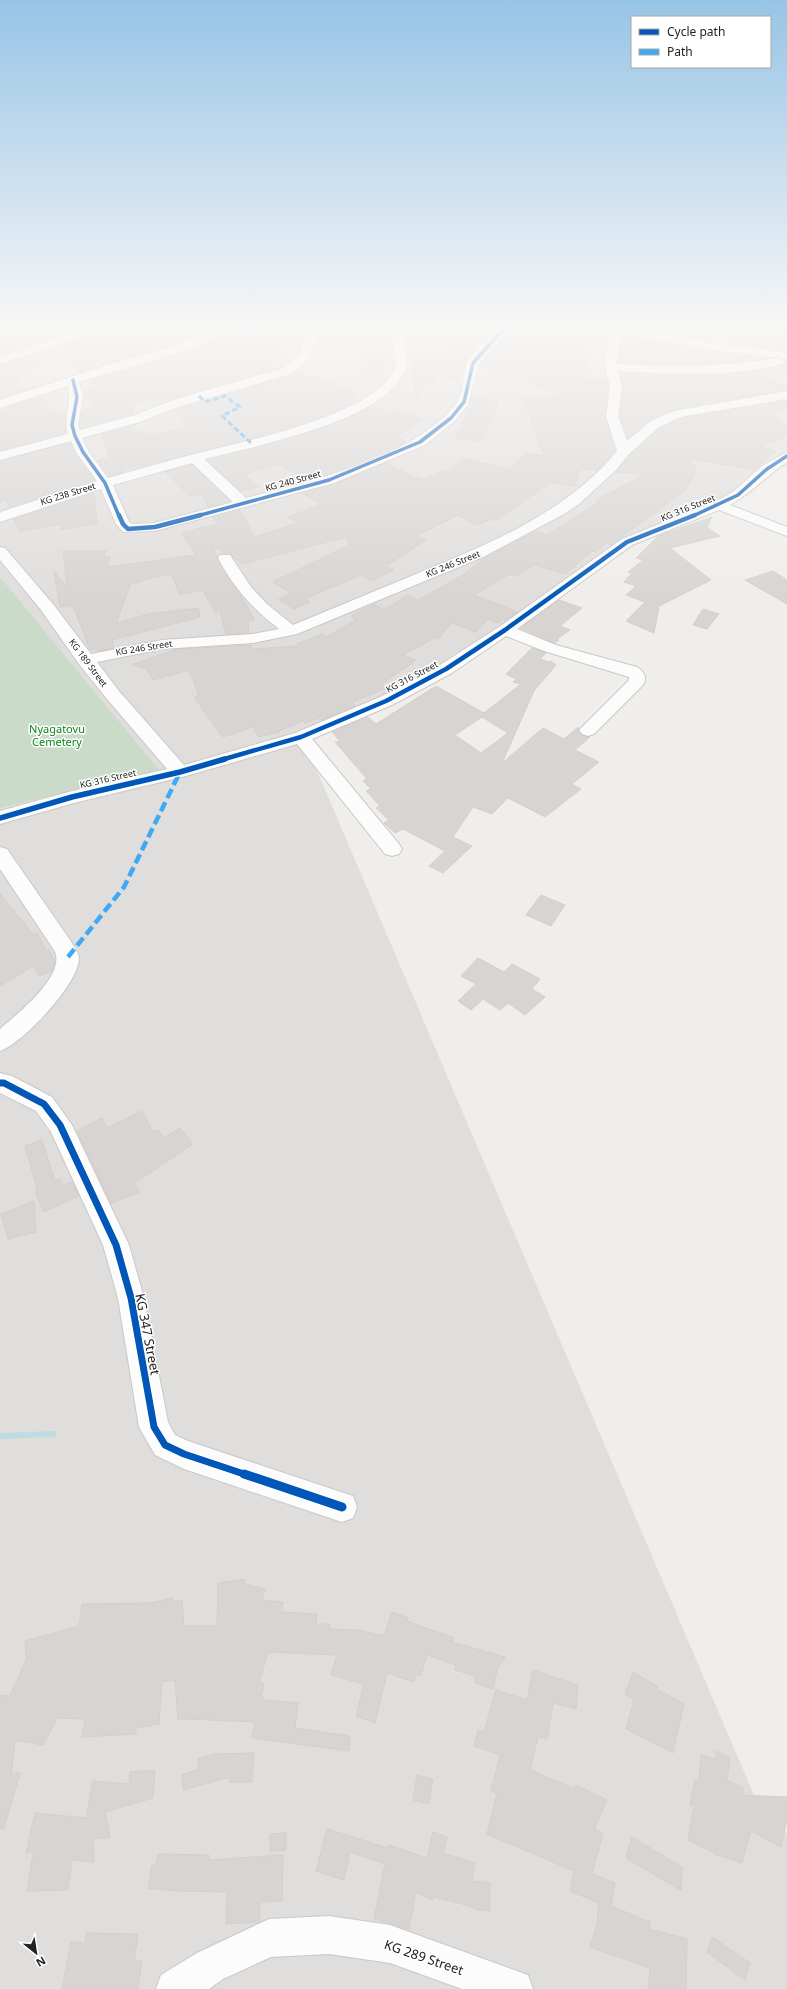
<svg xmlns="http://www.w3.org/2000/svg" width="787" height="1989" viewBox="0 0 787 1989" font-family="'Noto Sans',sans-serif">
<rect width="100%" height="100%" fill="#f0eeeb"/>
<!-- residential -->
<polygon fill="#dfdedc" points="0,324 787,324 787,467 780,468 749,495 634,546 496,640 303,738 754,1795 787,1834 787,1989 0,1989"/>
<!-- cemetery -->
<polygon fill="#cadbca" points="0,577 159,770 0,808"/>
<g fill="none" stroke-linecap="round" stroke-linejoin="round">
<!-- stream -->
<polyline stroke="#bfdbe3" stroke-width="6" points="0,1436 53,1434"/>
</g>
<!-- building -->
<g fill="#d7d4d2" stroke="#d3d0cc" fill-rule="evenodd">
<polygon points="0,324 29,324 35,330 64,324 73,331 0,355 0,341 10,339 0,328"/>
<polygon points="141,324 218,324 179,343 79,372 66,359 55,362 51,356 51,363 25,369 30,373 15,377 24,391 3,397 0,393 0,365 81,339"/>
<polygon points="235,324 299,324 301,340 298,340 297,344 293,344 268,364 279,368 170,400 168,397 134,402 134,413 81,428 80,425 82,410 95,409 84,396 83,391 96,389 88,381 186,351 224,334"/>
<polygon points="446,324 495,324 493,331 468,358 463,370 457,380 435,377 436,383 429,383 416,400 412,358 441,359"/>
<polygon points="637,324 729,324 711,340 632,328"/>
<polygon points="744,324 787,324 787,351 726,343"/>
<polygon points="551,325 592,333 584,379 606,378 608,387 605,416 615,451 597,470 580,469 575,486 550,483 495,521 491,519 477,525 458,515 416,536 426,540 386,566 394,570 371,581 361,575 304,599 310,602 294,609 279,599 291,593 273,582 349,545 346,537 243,564 234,558 231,554 226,554 212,545 223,569 239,592 254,619 248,622 249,633 226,634 220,611 215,612 203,590 180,595 171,574 142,580 142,582 131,583 116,623 149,614 198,608 200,617 112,640 114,648 99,651 94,649 90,650 73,605 60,607 54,571 67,587 63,551 106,551 104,557 110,557 107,567 196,555 181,533 217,524 213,517 240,510 254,537 298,523 289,517 322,504 302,493 334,484 386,463 416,478 419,477 423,480 442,471 445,473 464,459 510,469 526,453 544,456 523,399 564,395 480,365 507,333 539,337"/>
<polygon points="622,336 713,351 767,358 697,364 619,363"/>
<polygon points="368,348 392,349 393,351 384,358 377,374 364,373 361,375"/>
<polygon points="784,360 787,360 787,371 768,376 787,388 787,390 673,410 650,420 628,438 620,416 623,387 621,373 679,375 721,375 762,370 782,365 785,362"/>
<polygon points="295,372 310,377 312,375 357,393 348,397 357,401 335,412 276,432 155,463 121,469 123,472 109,476 97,461 110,458 102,434 135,425 135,433 144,431 148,435 188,428 176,410 288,376"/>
<polygon points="471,398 485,398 486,402 499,401 481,441 455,439 469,409 474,408"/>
<polygon points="45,399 48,411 54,411 54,414 66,412 66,433 0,450 0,412 11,409 9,407 31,400"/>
<polygon points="787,401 787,410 771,412 787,425 787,435 760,446 776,451 755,470 689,458 697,471 684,491 611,545 606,543 596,552 592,551 565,574 535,565 516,576 510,574 474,595 517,612 505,621 503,619 498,623 488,619 476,632 452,623 439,638 436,637 403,655 416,660 382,684 386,688 352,702 356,706 321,720 319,718 305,723 303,721 279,731 280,732 258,737 253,727 223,737 194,697 199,695 189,670 153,680 146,669 133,664 178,649 251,645 252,649 299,646 297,644 322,634 326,637 356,620 351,616 374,604 384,610 408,595 418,600 461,576 488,556 536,531 547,535 599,502 596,500 646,474 616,472 630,455 660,428 681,418"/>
<polygon points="371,406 388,413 393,410 423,419 396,437 406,442 359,463 308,480 279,464 245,474 258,487 241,491 207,460 317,430 348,418"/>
<polygon points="70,443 75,453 95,480 9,507 6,500 0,502 0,461"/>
<polygon points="192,465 230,501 208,507 202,494 189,496 165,472"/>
<polygon points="94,493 97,524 61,529 60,524 20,532 14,519"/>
<polygon points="712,517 707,527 720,536 670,548 711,580 659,606 654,633 626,621 645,602 626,595 636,586 624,582 632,573 628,572 643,560 636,558 658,536"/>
<polygon points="773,571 787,580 787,604 745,580"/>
<polygon points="559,600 582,608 560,626 570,630 557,639 559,640 555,643 520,628"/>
<polygon points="703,609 719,614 707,629 693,625"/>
<path d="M 532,648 L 546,653 L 540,659 L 549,662 L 551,661 L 556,665 L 534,691 L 502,763 L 543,728 L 564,739 L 578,727 L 581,735 L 590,737 L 575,750 L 599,762 L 572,784 L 581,789 L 545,817 L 508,798 L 492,814 L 473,807 L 453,837 L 472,846 L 443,873 L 429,866 L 445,851 L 403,829 L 395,833 L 384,823 L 389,820 L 376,808 L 380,806 L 366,791 L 371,789 L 363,781 L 367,779 L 335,742 L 340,741 L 332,732 L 368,717 L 376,724 L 436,686 L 484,713 L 521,684 L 513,682 L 516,679 L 506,674 ZM 482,717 L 508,733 L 481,753 L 455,735 Z"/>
<polygon points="0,894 34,935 38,933 46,951 49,950 55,961 52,971 39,976 33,966 0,986"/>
<polygon points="541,895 565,905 551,926 526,915"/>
<polygon points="478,958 504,972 512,964 540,979 532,989 545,997 525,1015 508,1003 500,1010 483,999 471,1010 458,1001 476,984 461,976"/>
<polygon points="142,1111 153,1132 158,1130 164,1138 180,1128 193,1144 135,1183 139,1192 111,1203 77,1131 102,1118 107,1128"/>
<polygon points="42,1140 55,1181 60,1179 63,1186 72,1182 79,1196 43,1212 35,1190 37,1188 25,1146"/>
<polygon points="34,1201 36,1232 8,1239 1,1214"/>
<polygon points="245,1579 245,1584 265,1589 262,1600 283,1602 282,1612 317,1614 316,1624 330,1624 330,1629 357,1630 384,1636 392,1612 408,1618 407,1621 454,1638 452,1642 505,1657 497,1670 493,1689 475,1683 476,1676 455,1670 456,1665 427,1655 421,1675 416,1675 414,1682 387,1673 375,1723 356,1716 364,1684 331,1675 337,1655 268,1652 259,1683 264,1684 261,1697 264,1697 264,1700 298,1703 295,1728 350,1736 349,1751 252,1738 255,1722 188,1719 178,1720 175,1681 162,1681 159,1724 136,1728 136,1734 82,1737 85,1719 57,1718 43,1745 15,1740 11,1774 20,1773 4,1829 0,1828 0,1695 10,1696 26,1660 25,1641 79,1626 82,1604 149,1603 173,1598 172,1602 182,1600 184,1626 217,1626 218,1583"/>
<polygon points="533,1670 578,1685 576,1709 553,1703 547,1739 538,1737 530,1770 575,1789 576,1785 607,1800 594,1829 603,1834 592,1874 615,1883 611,1906 650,1922 650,1929 687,1939 686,1989 648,1989 650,1968 590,1947 597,1924 599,1903 570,1891 574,1871 487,1834 497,1793 491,1791 500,1755 474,1746 478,1730 484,1732 496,1690 527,1700"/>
<polygon points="633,1672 658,1687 657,1689 684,1704 673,1753 626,1729 634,1700 625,1694"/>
<polygon points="717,1751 730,1758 727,1780 743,1788 742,1795 787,1797 787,1819 781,1847 751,1831 742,1863 714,1854 715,1853 688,1840 694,1807 690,1805 695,1780 699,1782 701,1755 715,1759"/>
<polygon points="254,1753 252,1782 229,1782 230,1777 183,1790 182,1775 199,1769 198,1759 215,1754"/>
<polygon points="155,1770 153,1798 105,1812 110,1837 93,1839 94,1862 72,1860 68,1890 27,1891 33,1853 26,1853 35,1813 86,1818 93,1781 129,1784 130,1772"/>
<polygon points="417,1775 433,1779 429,1804 413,1800"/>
<polygon points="327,1829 388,1848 389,1845 427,1858 433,1832 447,1837 443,1853 475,1863 472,1881 490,1883 490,1911 474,1909 474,1907 434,1897 433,1900 416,1892 409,1929 374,1919 385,1864 350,1852 344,1880 316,1871"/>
<polygon points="286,1833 286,1850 270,1851 270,1834"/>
<polygon points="632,1837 682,1867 681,1890 626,1858"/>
<polygon points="158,1854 209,1855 209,1860 283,1855 282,1901 260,1902 259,1922 226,1924 227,1892 176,1891 148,1888 152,1865 156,1865"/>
<polygon points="86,1933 138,1934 134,1962 142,1960 138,1989 62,1989 71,1942 85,1943"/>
<polygon points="712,1937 750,1963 745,1980 707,1952"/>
</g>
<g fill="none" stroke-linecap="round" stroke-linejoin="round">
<defs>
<g id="minor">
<polygon points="100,324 117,324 116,326 0,364 0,357"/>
<path d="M 221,324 L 234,324 C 216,348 112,371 79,382 L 83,397 L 78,425 L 80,430 L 132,416 L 173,400 L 280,369 L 299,356 L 308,324 L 319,324 C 314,350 313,361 288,375 L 181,406 L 140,422 L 82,438 L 89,452 L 108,478 C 139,469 170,460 202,452 C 246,441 373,415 393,371 C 400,356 389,340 390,324 L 402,324 C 400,340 411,354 406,369 C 389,420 252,447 204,459 L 246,498 C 311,481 413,458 456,404 C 464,393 462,375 467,363 C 472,352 493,334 502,324 L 513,324 L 479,364 L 468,405 L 455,421 L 425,445 L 334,483 L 155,531 L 123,532 L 116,524 L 101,489 L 0,522 L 0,513 L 3,511 L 97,481 L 76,452 L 71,441 L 0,460 L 0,452 L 68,434 C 63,417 72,404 68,386 L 0,408 L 0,400 C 35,389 69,377 104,366 C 144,354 186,347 221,324 ZM 192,463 L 233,502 L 154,523 L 132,524 L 129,522 L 113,485 Z"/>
<path d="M 580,324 L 614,326 L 617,324 L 631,324 L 626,329 L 711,342 L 731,324 L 743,324 L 723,344 L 787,353 L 787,359 L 713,350 L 620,334 L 617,364 C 671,367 724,367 778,358 L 784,362 L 782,364 C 730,378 671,374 618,371 L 622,387 L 618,416 L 627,441 L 651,421 L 674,411 L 787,391 L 787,399 L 681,417 L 659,427 L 629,454 L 616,470 L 579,504 L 564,514 L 483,557 L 297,634 L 253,643 L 162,649 L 97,662 L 119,691 L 184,765 L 295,733 L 380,697 L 440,665 L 499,627 L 622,539 L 714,502 L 733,492 L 762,466 L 787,452 L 787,462 C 767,475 751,493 730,505 L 787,527 L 787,536 L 719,510 L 632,545 L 517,629 L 556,645 L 637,667 C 644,672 648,677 643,685 L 594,734 L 588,736 L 582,734 L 579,730 L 629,680 L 629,677 L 544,651 L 506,636 L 452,673 L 392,705 L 312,739 L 399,844 L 402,849 L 399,854 L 392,856 L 385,854 L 297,744 L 186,776 L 74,803 L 0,824 L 0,811 L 72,791 L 167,769 L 107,699 L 79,664 L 41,610 L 0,560 L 0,547 L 5,548 L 53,604 L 91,654 L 162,640 L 253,634 L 279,629 C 253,609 233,587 218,558 L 220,555 L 230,555 L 251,587 L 267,604 L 293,625 C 334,608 375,591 416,574 C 489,544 566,513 617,451 L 606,416 L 610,387 L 605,367 L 609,332 L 581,326 Z"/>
<path d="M 0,847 L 7,849 L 70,940 C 73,945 78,952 79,957 C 81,982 22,1044 0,1051 L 0,1029 C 17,1014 68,974 54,950 L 0,869 Z"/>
<polygon points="0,1073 12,1076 52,1097 72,1125 129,1245 144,1298 168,1422 175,1435 188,1441 353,1496 357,1507 353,1518 342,1522 184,1469 155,1455 139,1427 118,1298 103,1245 51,1132 36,1111 0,1093"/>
<polygon points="329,1916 390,1925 528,1975 533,1989 462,1989 390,1963 329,1954 271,1957 223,1979 209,1989 156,1989 161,1975 197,1953 256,1925 269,1919"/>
</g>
</defs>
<!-- minor casing -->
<use href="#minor" stroke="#c9c8c7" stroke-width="2"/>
<!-- minor -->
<use href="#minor" fill="#fdfcfc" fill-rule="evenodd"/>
<!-- quiet-far1 -->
<polyline stroke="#3fa9f5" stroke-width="3" stroke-dasharray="5.5 3" stroke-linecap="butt" points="199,396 205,402 225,396 240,407 222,416 251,443"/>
<!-- quiet -->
<polyline stroke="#3fa9f5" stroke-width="4.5" stroke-dasharray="10 4.5" stroke-linecap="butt" points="68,957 124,887 180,772"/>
<defs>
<g id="cycleway-far4">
<polyline points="73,380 77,397 72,425 75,436 83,452 105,483 119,516"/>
<polyline points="197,516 329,480 420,442 451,418 464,402 473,363 508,324"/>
<polyline points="693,516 738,495 767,469 787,456"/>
</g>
<g id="cycleway-far3">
<polyline points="119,515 123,524 128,529 155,527 201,515"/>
<polyline points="221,760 301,737 386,701 446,669 505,630 627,542 695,515"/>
</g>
<polyline id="cycleway-far2" points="0,818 72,797 180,772 225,759"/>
<polyline id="cycleway-far1" points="0,1083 4,1083 44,1104 60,1125 116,1245 131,1298 154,1427 165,1445 184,1454 247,1475"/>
<polyline id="cycleway" points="244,1474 342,1507"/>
</defs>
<!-- cycleway-far4 casing -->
<use href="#cycleway-far4" stroke="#fff" stroke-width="5"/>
<!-- cycleway-far3 casing -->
<use href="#cycleway-far3" stroke="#fff" stroke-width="6"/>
<!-- cycleway-far2 casing -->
<use href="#cycleway-far2" stroke="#fff" stroke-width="8"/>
<!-- cycleway-far1 casing -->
<use href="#cycleway-far1" stroke="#fff" stroke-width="10"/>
<!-- cycleway casing -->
<use href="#cycleway" stroke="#fff" stroke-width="12"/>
<!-- cycleway-far4 -->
<use href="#cycleway-far4" stroke="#0057b8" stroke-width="3.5"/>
<!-- cycleway-far3 -->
<use href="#cycleway-far3" stroke="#0057b8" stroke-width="4.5"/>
<!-- cycleway-far2 -->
<use href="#cycleway-far2" stroke="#0057b8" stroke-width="5.5"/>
<!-- cycleway-far1 -->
<use href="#cycleway-far1" stroke="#0057b8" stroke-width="7"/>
<!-- cycleway -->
<use href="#cycleway" stroke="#0057b8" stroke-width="9"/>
</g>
<!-- sky -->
<linearGradient id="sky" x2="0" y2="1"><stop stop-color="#97c4e6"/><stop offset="0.54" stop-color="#f8f7f6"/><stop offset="1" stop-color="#f8f7f6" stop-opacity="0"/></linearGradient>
<rect width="787" height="603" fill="url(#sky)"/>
<g text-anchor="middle" stroke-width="3" stroke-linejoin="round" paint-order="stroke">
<!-- far-street labels -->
<g font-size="9" fill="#222" stroke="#fff">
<text transform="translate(293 481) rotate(-15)" y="3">KG 240 Street</text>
<text transform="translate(68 494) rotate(-17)" y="3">KG 238 Street</text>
<text transform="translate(688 508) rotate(-22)" y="3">KG 316 Street</text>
<text transform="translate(453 564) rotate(-22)" y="3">KG 246 Street</text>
<text transform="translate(144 648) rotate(-9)" y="3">KG 246 Street</text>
<text transform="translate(88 663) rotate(53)" y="3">KG 189 Street</text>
<text transform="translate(412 677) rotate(-28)" y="3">KG 316 Street</text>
<text transform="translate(108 779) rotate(-13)" y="3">KG 316 Street</text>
</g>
<!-- park labels -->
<g font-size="11" fill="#0c8416" stroke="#fff">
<text x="57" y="733">Nyagatovu<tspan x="57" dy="13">Cemetery</tspan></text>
</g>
<!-- near-street labels -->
<g font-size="13" fill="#222" stroke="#fff">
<text transform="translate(148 1334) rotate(79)" y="5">KG 347 Street</text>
<text transform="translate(424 1957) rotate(19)" y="5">KG 289 Street</text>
</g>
</g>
<!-- legend -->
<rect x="631" y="16" width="140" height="52" fill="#ffffff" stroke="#a7a7a7"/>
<rect x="639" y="29" width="20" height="6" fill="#0057b8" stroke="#a7a7a7"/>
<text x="667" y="36" font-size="12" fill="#222222">Cycle path</text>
<rect x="639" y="49" width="20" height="6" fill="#3fa9f5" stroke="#a7a7a7"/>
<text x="667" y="56" font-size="12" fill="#222222">Path</text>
<!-- north arrow -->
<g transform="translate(36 1953) rotate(150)" stroke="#ffffff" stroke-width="3" paint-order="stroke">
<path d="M0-3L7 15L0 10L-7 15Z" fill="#222222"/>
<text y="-6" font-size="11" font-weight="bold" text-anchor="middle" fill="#222222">N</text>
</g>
</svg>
